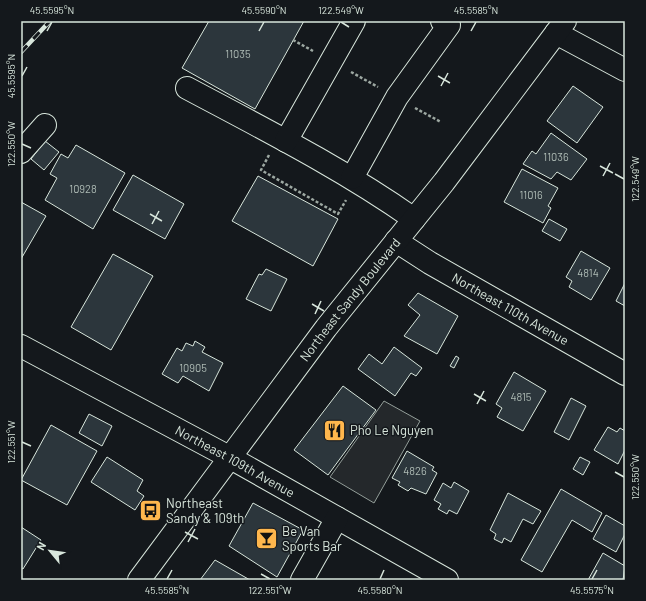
<svg xmlns="http://www.w3.org/2000/svg" width="646" height="601" viewBox="0 0 646 601" font-family="Barlow,sans-serif">
<rect width="100%" height="100%" fill="#14181c"/>
<!-- parking -->
<polygon fill="#24282b" stroke="#939e99" points="384,401 420,421 374,503 330,477"/>
<!-- building -->
<g fill="#2c363c" stroke="#d8e6dc">
<polygon points="209,21 304,21 255,109 182,68"/>
<polygon points="573,86 603,107 577,143 547,121"/>
<polygon points="551,133 587,159 571,180 557,172 551,179 523,164 532,151 536,154"/>
<polygon points="45,141 59,152 44,170 31,159"/>
<polygon points="76,145 125,173 93,229 45,200 57,178 50,174 61,154 68,158"/>
<polygon points="522,169 558,188 548,206 551,208 543,223 504,202"/>
<polygon points="133,175 184,204 165,239 113,210"/>
<polygon points="258,176 338,219 313,266 232,221"/>
<polygon points="21,202 46,216 21,259"/>
<polygon points="549,219 567,229 560,241 542,231"/>
<polygon points="581,251 610,268 591,300 569,287 572,281 566,277"/>
<polygon points="113,254 153,276 111,350 71,327"/>
<polygon points="266,269 287,279 271,311 246,299 259,274 262,275"/>
<polygon points="625,283 625,306 616,301"/>
<polygon points="418,293 458,316 437,354 404,336 420,315 408,305"/>
<polygon points="195,341 205,347 202,352 223,363 209,391 183,376 178,383 162,374 177,348 182,351 186,343 193,346"/>
<polygon points="394,347 422,368 416,376 411,373 395,396 358,369 369,354 382,364"/>
<polygon points="456,356 459,358 454,368 450,366"/>
<polygon points="514,372 546,391 523,431 497,417 502,408 496,404"/>
<polygon points="343,386 376,410 328,475 294,450"/>
<polygon points="571,398 586,406 569,440 554,432"/>
<polygon points="89,414 112,426 102,446 79,433"/>
<polygon points="51,425 97,451 67,505 21,480"/>
<polygon points="608,427 617,432 620,428 625,431 625,450 618,464 594,450"/>
<polygon points="407,451 434,467 432,470 437,473 426,494 411,488 408,491 398,485 400,482 392,478"/>
<polygon points="107,457 143,480 137,491 144,496 135,510 91,482"/>
<polygon points="580,457 590,462 583,475 573,469"/>
<polygon points="454,482 469,491 457,514 449,510 447,514 438,509 441,504 434,500 443,483 451,488"/>
<polygon points="561,489 602,513 592,532 572,520 542,572 521,560"/>
<polygon points="508,493 541,511 533,524 523,519 511,542 504,538 502,543 494,539 496,534 490,530"/>
<polygon points="253,503 303,530 277,577 229,546"/>
<polygon points="606,515 625,526 625,534 616,552 593,539"/>
<polygon points="21,527 41,540 23,569 21,568"/>
<polygon points="603,553 625,566 623,580 588,580"/>
<polygon points="215,560 250,580 200,580"/>
</g>
<g fill="none" stroke-linecap="round" stroke-linejoin="round">
<defs>
<g id="minor">
<polyline points="556,33 625,70"/>
<path d="M 187,88 C 264,129 343,169 414,219"/>
<polyline points="286,141 354,21"/>
<polyline points="21,152 45,125"/>
<polyline points="352,178 397,97 449,25 442,21"/>
<path id="s1" d="M 396,241 L 430,263 L 625,374"/>
<path id="s2" d="M 21,346 L 229,457 L 447,580"/>
<polyline points="302,580 337,518"/>
</g>
<g id="major">
<path id="s3" d="M 139,580 L 326,328 L 444,182 L 565,21"/>
</g>
</defs>
<!-- minor casing -->
<use href="#minor" stroke="#d8e6dc" stroke-width="24"/>
<!-- major casing -->
<use href="#major" stroke="#d8e6dc" stroke-width="24"/>
<!-- path -->
<g stroke="#9da8a2" stroke-width="2.5" stroke-dasharray="3 2" stroke-linecap="butt">
<polyline points="293,40 313,51"/>
<polyline points="351,72 378,87"/>
<polyline points="415,108 441,122"/>
<polyline points="269,155 261,170 338,214 346,200"/>
</g>
<!-- minor -->
<use href="#minor" stroke="#14181c" stroke-width="22"/>
<!-- major -->
<use href="#major" stroke="#14181c" stroke-width="22"/>
<defs>
<polyline id="rail" points="21,52 50,21"/>
</defs>
<!-- rail casing -->
<use href="#rail" stroke="#d8e6dc" stroke-width="4.5"/>
<!-- rail -->
<use href="#rail" stroke="#14181c" stroke-width="3" stroke-dasharray="9" stroke-linecap="butt"/>
</g>
<!-- ticks -->
<path fill="none" stroke="#d8e6dc" stroke-width="1.5" d="M 341,22 L 349,27M 47,31 L 52,22M 259,31 L 264,22M 471,31 L 476,22M 22,76 L 27,67M 438,76 L 450,83M 441,86 L 448,73M 22,144 L 31,148M 600,166 L 613,173M 615,174 L 624,179M 603,176 L 610,163M 150,214 L 162,221M 152,224 L 159,211M 312,304 L 324,311M 315,314 L 321,301M 474,394 L 486,401M 477,404 L 484,391M 22,442 L 31,446M 615,472 L 624,477M 185,532 L 198,539M 188,542 L 195,529M 261,574 L 270,579M 167,579 L 172,570M 380,579 L 384,570M 592,579 L 597,570"/>
<!-- icons -->
<defs>
<symbol id="restaurant-square" viewBox="-11 -11 22 22"><rect x="-9" y="-9" width="18" height="18" rx="4" fill="#ffb74d" stroke="#14181c"/><path d="M-5-6h1v4h1v-4h1v4h1v-4h1v5L-1.5 .5V6h-2V.5L-5-1ZM5-6V6H3V1.5H1.5Q1.5-4 5-6Z" fill="#111"/></symbol>
<symbol id="bus-square" viewBox="-11 -11 22 22"><rect x="-9" y="-9" width="18" height="18" rx="4" fill="#ffb74d" stroke="#14181c"/><path d="M-5-6H5V4H4V6H2V4H-2V6H-4V4H-5ZM-3.5-4V0h7V-4ZM-3.5 1.2v1.5H-2V1.2ZM2 1.2v1.5H3.5V1.2Z" fill="#111"/></symbol>
<symbol id="bar-square" viewBox="-11 -11 22 22"><rect x="-9" y="-9" width="18" height="18" rx="4" fill="#ffb74d" stroke="#14181c"/><path d="M-6-5H6L.8 .8V4.5H3.5V6h-7V4.5H-.8V.8Z" fill="#111"/></symbol>
</defs>
<g fill-rule="evenodd">
<use href="#restaurant-square" x="322" y="418" width="25" height="25"/>
<use href="#bus-square" x="138" y="498" width="25" height="25"/>
<use href="#bar-square" x="254" y="526" width="25" height="25"/>
</g>
<g text-anchor="middle" stroke-width="3" stroke-linejoin="round" paint-order="stroke">
<!-- number labels -->
<g font-size="11" fill="#adbab4">
<text x="238" y="58">11035</text>
<text x="556" y="161">11036</text>
<text x="83" y="193">10928</text>
<text x="531" y="199">11016</text>
<text x="588" y="277">4814</text>
<text x="193" y="372">10905</text>
<text x="521" y="401">4815</text>
<text x="415" y="475">4826</text>
</g>
<!-- street labels -->
<g font-size="13" fill="#d8e6dc" stroke="#14181c">
<text dy="5" stroke="none"><textPath href="#s3" startOffset="351">Northeast Sandy Boulevard</textPath></text>
<text dy="5" stroke="none"><textPath href="#s1" startOffset="133">Northeast 110th Avenue</textPath></text>
<text dy="5" stroke="none"><textPath href="#s2" startOffset="243">Northeast 109th Avenue</textPath></text>
</g>
<!-- poi labels -->
<g font-size="13" fill="#d8e6dc" stroke="#14181c" text-anchor="start">
<text x="350" y="435">Pho Le Nguyen</text>
<text x="166" y="508">Northeast<tspan x="166" dy="15">Sandy &amp; 109th</tspan></text>
<text x="282" y="536">Be Van<tspan x="282" dy="15">Sports Bar</tspan></text>
</g>
</g>
<!-- border -->
<rect width="646" height="601" fill="none" stroke="#14181c" stroke-width="44"/>
<!-- north arrow -->
<g transform="translate(50 551) rotate(299)" stroke="#14181c" stroke-width="3" paint-order="stroke">
<path d="M0-3L7 15L0 10L-7 15Z" fill="#d8e6dc"/>
<text y="-6" font-size="11" font-weight="bold" text-anchor="middle" fill="#d8e6dc">N</text>
</g>
<rect x="22" y="22" width="602" height="557" fill="none" stroke="#d8e6dc" stroke-width="1.5"/>
<g font-size="10" text-anchor="middle" fill="#d8e6dc">
<text x="52" y="14">45.5595°N</text>
<text x="264" y="14">45.5590°N</text>
<text x="341" y="14">122.549°W</text>
<text x="476" y="14">45.5585°N</text>
<text transform="translate(11 76) rotate(-90)" y="4">45.5595°N</text>
<text transform="translate(11 144) rotate(-90)" y="4">122.550°W</text>
<text transform="translate(635 179) rotate(-90)" y="4">122.549°W</text>
<text transform="translate(11 442) rotate(-90)" y="4">122.551°W</text>
<text transform="translate(635 477) rotate(-90)" y="4">122.550°W</text>
<text x="167" y="594">45.5585°N</text>
<text x="270" y="594">122.551°W</text>
<text x="380" y="594">45.5580°N</text>
<text x="592" y="594">45.5575°N</text>
</g>
</svg>
